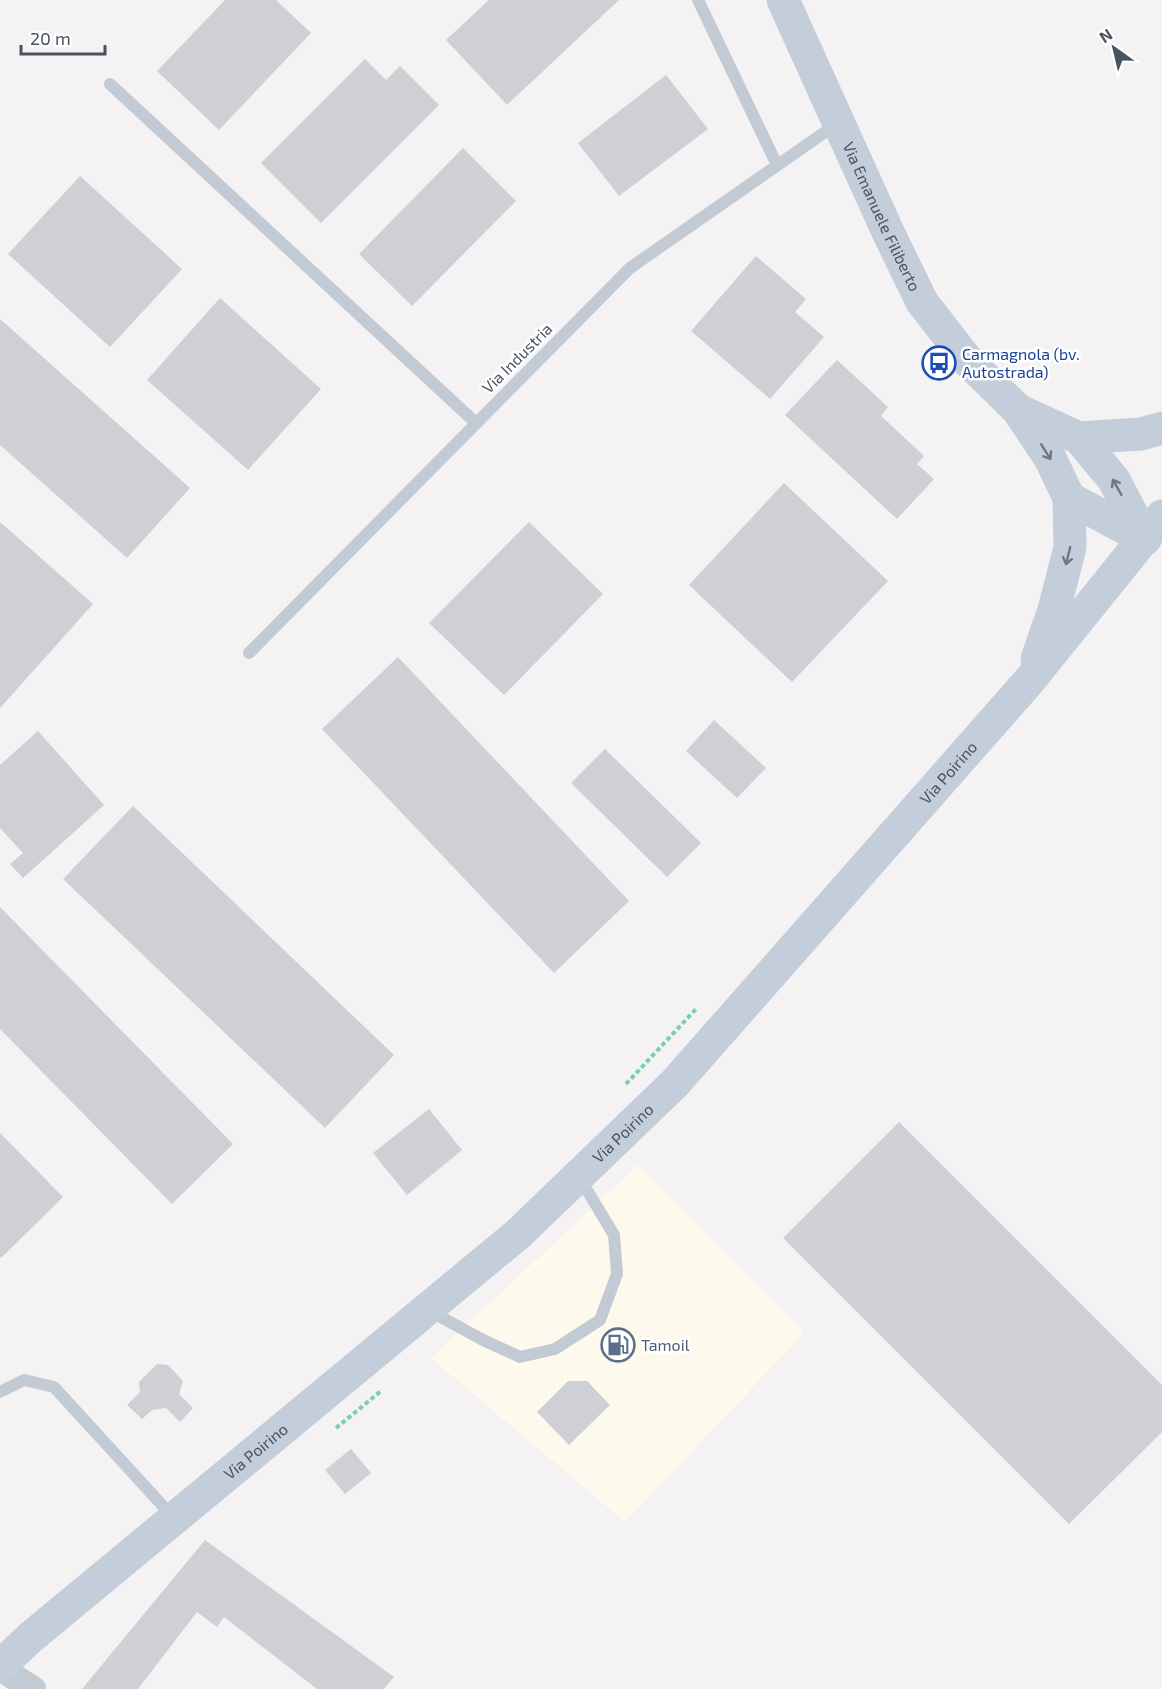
<svg xmlns="http://www.w3.org/2000/svg" width="1162" height="1689" viewBox="0 0 1162 1689" font-family="'Exo 2',sans-serif">
<rect width="100%" height="100%" fill="#f4f2f2"/>
<!-- commercial -->
<polygon fill="#fdfaed" points="638,1165 804,1333 625,1522 431,1358"/>
<!-- building -->
<g fill="#ced0d6">
<polygon points="225,0 276,0 311,33 219,130 157,71"/>
<polygon points="489,0 619,0 507,105 446,40"/>
<polygon points="365,59 386,80 400,66 439,105 321,223 261,163"/>
<polygon points="666,75 708,129 619,196 578,143"/>
<polygon points="463,148 516,201 412,306 359,254"/>
<polygon points="80,176 182,269 110,347 8,254"/>
<polygon points="756,256 806,299 795,312 824,337 770,399 691,331"/>
<polygon points="220,298 321,389 248,470 147,380"/>
<polygon points="0,319 190,488 127,558 0,445"/>
<polygon points="837,360 888,407 881,416 924,456 917,464 934,479 897,519 785,415"/>
<polygon points="784,483 888,581 792,682 689,585"/>
<polygon points="0,522 93,604 0,708"/>
<polygon points="529,522 603,594 504,695 429,623"/>
<polygon points="398,657 629,901 554,973 322,729"/>
<polygon points="714,720 766,768 737,798 686,751"/>
<polygon points="38,731 104,805 23,878 10,864 23,853 0,828 0,765"/>
<polygon points="605,749 701,843 667,877 571,783"/>
<polygon points="133,806 394,1055 325,1128 63,879"/>
<polygon points="0,907 233,1144 172,1204 0,1029"/>
<polygon points="429,1109 462,1150 407,1195 373,1153"/>
<polygon points="899,1122 1162,1385 1162,1432 1069,1524 783,1238"/>
<polygon points="0,1133 63,1197 1,1258 0,1256"/>
<polygon points="157,1364 168,1365 183,1381 179,1394 193,1408 180,1422 166,1408 152,1410 142,1419 127,1405 140,1392 139,1382"/>
<polygon points="568,1381 587,1381 610,1405 569,1445 537,1412"/>
<polygon points="351,1449 371,1473 345,1494 325,1470"/>
<polygon points="205,1540 394,1677 384,1689 317,1689 224,1617 217,1627 197,1612 138,1689 82,1689"/>
</g>
<g fill="none" stroke-linecap="round" stroke-linejoin="round">
<!-- path -->
<g stroke="#78d0ac" stroke-width="4" stroke-dasharray="4.5 3" stroke-linecap="butt">
<polyline points="626,1084 697,1008"/>
<polyline points="336,1428 381,1391"/>
</g>
<!-- service -->
<g stroke="#c2cbd3" stroke-width="12">
<polyline points="698,0 777,165"/>
<polyline points="110,84 476,423"/>
<polyline points="249,653 630,268 838,123"/>
<polyline points="428,1310 483,1340 520,1357 555,1349 600,1320 617,1274 614,1235 579,1177"/>
<polyline points="0,1392 24,1380 54,1387 173,1517"/>
</g>
<!-- minor -->
<polyline stroke="#c2cbd3" stroke-width="26" points="0,1668 33,1689"/>
<!-- secondary -->
<g stroke="#c4cdda" stroke-width="33">
<path id="s1" d="M 783,0 L 888,232 L 922,302 L 967,360 L 1018,410 L 1050,458 L 1069,498 L 1070,547 L 1054,610 L 1037,659"/>
<polyline points="1018,410 1079,438 1114,480 1145,539"/>
<polyline points="1079,438 1141,434 1162,428"/>
<polyline points="1069,498 1145,539"/>
<path id="s2" d="M 0,1666 L 31,1637 L 518,1234 L 675,1083 L 1029,681 L 1162,516"/>
</g>
</g>
<!-- one-way arrows -->
<defs><path id="oneway-shaft" d="M-6 0H5M1.5-3L5.5 0L1.5 3" fill="none" stroke-width="1.6" stroke-linecap="round" stroke-linejoin="round" transform="scale(1.5)"/></defs>
<g stroke="#6e7885">
<use href="#oneway-shaft" transform="translate(1046 452) rotate(58)"/>
<use href="#oneway-shaft" transform="translate(1117 487) rotate(-119)"/>
<use href="#oneway-shaft" transform="translate(1068 556) rotate(104)"/>
</g>
<!-- icons -->
<defs>
<symbol id="bus-ring" viewBox="-11 -11 22 22"><circle r="9.5" fill="#fff" stroke="#1a4fb4" stroke-width="1.5"/><path d="M-5-6H5V4H4V6H2V4H-2V6H-4V4H-5ZM-3.5-4V0h7V-4ZM-3.5 1.2v1.5H-2V1.2ZM2 1.2v1.5H3.5V1.2Z" fill="#1a4fb4"/></symbol>
<symbol id="fuel-ring" viewBox="-11 -11 22 22"><circle r="9.5" fill="#fff" stroke="#5c6f8a" stroke-width="1.5"/><path d="M-5.5-6h7V0h2V4h1.3V-2.5L3-4.5l.8-.8L6-3V5H2.5V1h-1V6h-7ZM-4.2-4.7v3.2H.2V-4.7Z" fill="#5c6f8a"/></symbol>
</defs>
<g fill-rule="evenodd">
<use href="#bus-ring" x="920" y="344" width="38" height="38"/>
<use href="#fuel-ring" x="599" y="1326" width="38" height="38"/>
</g>
<g text-anchor="middle" stroke-width="5" stroke-linejoin="round" paint-order="stroke">
<!-- street labels -->
<g font-size="16" fill="#495360" stroke="#fff">
<text dy="6" stroke="none"><textPath href="#s1" startOffset="238">Via Emanuele Filiberto</textPath></text>
<text transform="translate(517 358) rotate(-45)" y="6">Via Industria</text>
<text dy="6" stroke="none"><textPath href="#s2" startOffset="1306">Via Poirino</textPath></text>
<text dy="6" stroke="none"><textPath href="#s2" startOffset="820">Via Poirino</textPath></text>
<text dy="6" stroke="none"><textPath href="#s2" startOffset="334">Via Poirino</textPath></text>
</g>
<!-- transit labels -->
<g font-size="16" fill="#164399" stroke="#fff" text-anchor="start">
<text x="962" y="360">Carmagnola (bv.<tspan x="962" dy="18">Autostrada)</tspan></text>
</g>
<!-- service labels -->
<g font-size="16" fill="#4e5e75" stroke="#fff" text-anchor="start">
<text x="641" y="1351">Tamoil</text>
</g>
</g>
<!-- north arrow -->
<g transform="translate(1114 48) rotate(326)" stroke="#ffffff" stroke-width="4.5" paint-order="stroke">
<path d="M0-4.5L10 22L0 15L-10 22Z" fill="#495360"/>
<text y="-9" font-size="16" font-weight="bold" text-anchor="middle" fill="#495360">N</text>
</g>
<!-- scale -->
<path d="M21 45v9h84v-9" fill="none" stroke="#495360" stroke-width="3"/>
<text x="30" y="45" font-size="18" fill="#495360" stroke="#ffffff" stroke-width="4.5" paint-order="stroke">20 m</text>
</svg>
